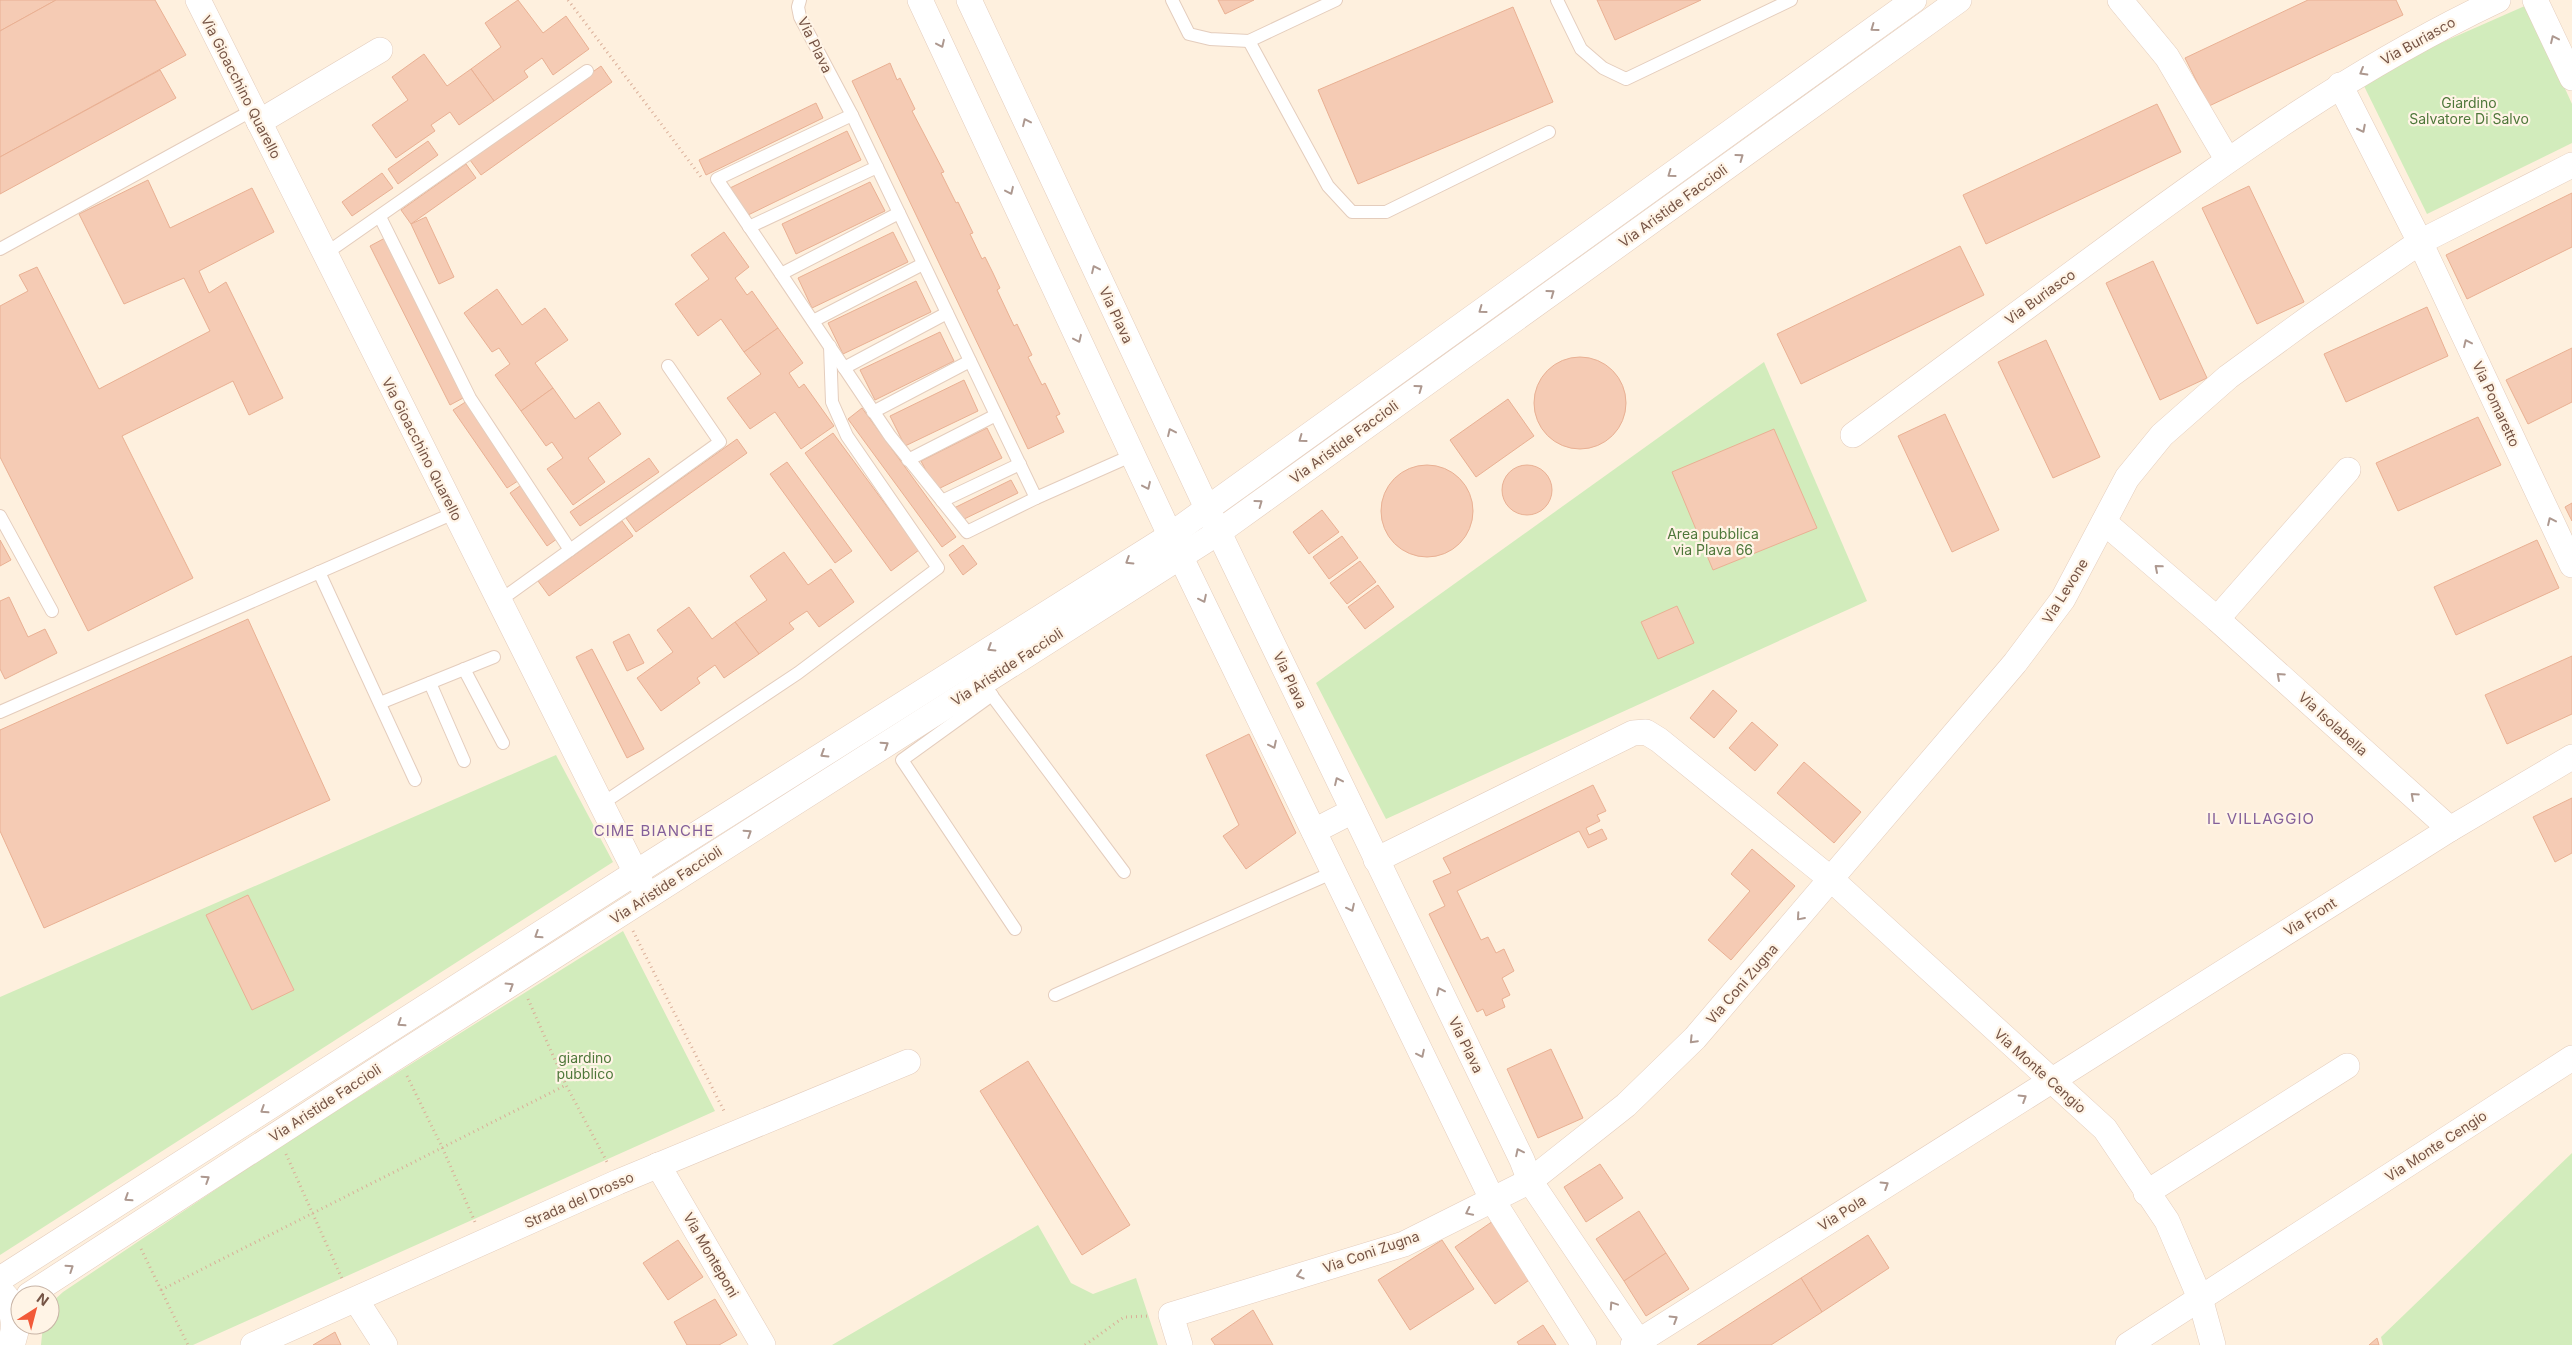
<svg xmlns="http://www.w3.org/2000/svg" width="2572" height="1345" viewBox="0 0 2572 1345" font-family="Inter,sans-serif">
<rect width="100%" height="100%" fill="#fef0de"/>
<!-- green -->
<g fill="#d2ecbc">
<polygon points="2527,5 2572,104 2572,143 2427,214 2364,86 2434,46"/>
<polygon points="1764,362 1867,601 1386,819 1316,683"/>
<polygon points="556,755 613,862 0,1255 0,997"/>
<polygon points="623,931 715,1111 193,1345 41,1345 43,1325 50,1325 52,1302 63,1292 282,1145"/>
<polygon points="2572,1153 2572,1345 2383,1345 2381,1337"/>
<polygon points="1038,1225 1071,1283 1093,1294 1136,1278 1158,1345 832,1345"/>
</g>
<!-- building -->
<g fill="#f5cbb4" stroke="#e9b093">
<polygon points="0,0 56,0 0,31"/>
<polygon points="56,0 155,0 186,55 0,157 0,31"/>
<polygon points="518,0 543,33 566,16 589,49 553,75 542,58 524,71 528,77 494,101 471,69 501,47 485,23"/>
<polygon points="1218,0 1254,0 1225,14"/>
<polygon points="1597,0 1701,0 1615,40"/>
<polygon points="2308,0 2396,0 2403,15 2209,106 2185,58"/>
<polygon points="1513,7 1553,102 1358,184 1318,90"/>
<polygon points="424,54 447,86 471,69 494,101 459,125 450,112 431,125 435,131 396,158 372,125 408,100 392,77"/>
<polygon points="890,63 897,80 900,78 915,109 912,111 944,172 941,173 956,203 958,202 973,233 970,234 982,259 985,257 993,273 1000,288 997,290 1014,326 1017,324 1032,355 1028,357 1042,385 1045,383 1060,414 1056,416 1064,432 1028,449 852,81"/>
<polygon points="601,66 612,82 481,175 470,160"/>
<polygon points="160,70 176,98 0,194 0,157"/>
<polygon points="816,103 823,118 706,175 699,160"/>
<polygon points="2157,104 2181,152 1986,244 1963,195"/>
<polygon points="847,131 861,160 744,217 730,188"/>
<polygon points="428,141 438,155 398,184 388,169"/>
<polygon points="466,164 476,178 411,224 401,210"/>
<polygon points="382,173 393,188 352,216 342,202"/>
<polygon points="148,180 170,228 252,188 274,232 199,271 209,293 226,282 283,398 249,415 233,381 122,436 193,578 88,631 0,457 0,306 28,291 19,275 37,267 99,389 210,331 184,278 124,304 79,214"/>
<polygon points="870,182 885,211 796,254 782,224"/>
<polygon points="2249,186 2304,302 2257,324 2202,208"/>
<polygon points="2572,193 2572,247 2467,299 2446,255"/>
<polygon points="426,217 454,277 439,284 411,224"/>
<polygon points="724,232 749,267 735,278 747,295 752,291 778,328 744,352 721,319 698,336 675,304 709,279 691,255"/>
<polygon points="893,232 908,262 812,308 798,278"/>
<polygon points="385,238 465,397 450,405 370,246"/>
<polygon points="1960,246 1984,295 1801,384 1777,334"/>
<polygon points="2153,261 2207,378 2160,400 2106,283"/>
<polygon points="916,281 931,312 843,354 828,323"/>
<polygon points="497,289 522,325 545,308 568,340 535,363 553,388 521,411 495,375 510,364 499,348 492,352 464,313"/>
<polygon points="2427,307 2448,356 2346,402 2324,354"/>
<polygon points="778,328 803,363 789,373 799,388 804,384 834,426 801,449 775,412 750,429 727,398 761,374 744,352"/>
<polygon points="940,332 954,361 875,400 860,370"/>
<polygon points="2046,340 2100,457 2053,478 1998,362"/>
<polygon points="2572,348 2572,402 2528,424 2506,380"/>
<circle cx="1580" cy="403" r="46"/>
<polygon points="964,380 978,411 905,446 890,416"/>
<polygon points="553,388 575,419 599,402 621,434 588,458 605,482 573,505 547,469 563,458 552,442 546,446 521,411"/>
<polygon points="1508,399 1534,436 1476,477 1450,440"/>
<polygon points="467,401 521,479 507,488 453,410"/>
<polygon points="862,408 956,537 942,547 848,419"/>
<polygon points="1945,414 1999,530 1952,552 1898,436"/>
<polygon points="2478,417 2501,465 2398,511 2376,463"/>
<polygon points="987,428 1002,458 936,490 921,461"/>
<polygon points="1774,429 1817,528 1713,570 1672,472"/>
<polygon points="833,433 919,550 891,571 805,453"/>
<polygon points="737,439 747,453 636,532 626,518"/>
<polygon points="649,458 659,472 580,526 570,512"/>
<polygon points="787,462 852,551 835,563 770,474"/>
<circle cx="1527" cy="490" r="25"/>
<circle cx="1427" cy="511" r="46"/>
<polygon points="1011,480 1018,493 960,521 954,508"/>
<polygon points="524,483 561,536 547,546 510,493"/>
<polygon points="2572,503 2572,521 2565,507"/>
<polygon points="1322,510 1339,532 1309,554 1293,532"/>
<polygon points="622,521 633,536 549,596 538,581"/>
<polygon points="1342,536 1358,558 1329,579 1313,557"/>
<polygon points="0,540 11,560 0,566"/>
<polygon points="2537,540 2559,588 2456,635 2434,587"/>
<polygon points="963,545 977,564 963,575 949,555"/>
<polygon points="784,552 808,585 831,569 854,602 819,627 807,611 789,623 794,629 759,654 735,622 767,600 750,576"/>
<polygon points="1360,561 1376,582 1347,604 1330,583"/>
<polygon points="1378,585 1394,607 1365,629 1348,607"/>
<polygon points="9,597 28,637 45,629 57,653 5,679 0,669 0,601"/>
<polygon points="1677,606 1694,643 1658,659 1641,622"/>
<polygon points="689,607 712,639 735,622 759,654 724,678 715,665 697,678 700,683 661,711 637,678 673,652 657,630"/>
<polygon points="248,619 330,800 44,928 0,831 0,730"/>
<polygon points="629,634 644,663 627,671 613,642"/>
<polygon points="592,649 644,749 627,758 576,657"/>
<polygon points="2572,656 2572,714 2507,744 2485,695"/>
<polygon points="1713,690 1737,711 1714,738 1690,718"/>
<polygon points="1752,722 1778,745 1755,771 1729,748"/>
<polygon points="1249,734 1296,833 1246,869 1223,836 1239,825 1206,755"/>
<polygon points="1804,762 1861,812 1834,843 1777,793"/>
<polygon points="1593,785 1606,811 1597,815 1600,821 1586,828 1589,835 1602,829 1607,839 1588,848 1579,831 1457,891 1481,940 1488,937 1496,953 1504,949 1514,971 1502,978 1510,995 1502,999 1505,1007 1486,1016 1483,1009 1477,1012 1429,914 1445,906 1433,881 1451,873 1443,858"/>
<polygon points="2572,798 2572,853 2555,862 2533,817"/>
<polygon points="1752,849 1795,886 1731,960 1708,940 1750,891 1731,874"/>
<polygon points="248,895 294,990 252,1010 206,915"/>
<polygon points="1551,1049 1583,1118 1538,1138 1507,1069"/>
<polygon points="1028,1061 1130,1225 1082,1255 980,1091"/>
<polygon points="1600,1164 1623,1198 1586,1222 1564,1187"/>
<polygon points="1639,1211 1666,1253 1624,1281 1596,1239"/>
<polygon points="1496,1219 1535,1276 1495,1304 1455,1247"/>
<polygon points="1868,1235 1889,1268 1822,1312 1801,1278"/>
<polygon points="678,1240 703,1277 668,1300 643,1263"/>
<polygon points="1442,1240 1474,1289 1410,1330 1378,1280"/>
<polygon points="1666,1253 1689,1289 1646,1316 1624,1281"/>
<polygon points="1801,1278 1822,1312 1771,1345 1697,1345"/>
<polygon points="715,1299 737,1335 719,1345 687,1345 674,1322"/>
<polygon points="1253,1310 1273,1345 1215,1345 1211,1339"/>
<polygon points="1543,1325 1556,1345 1519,1345 1517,1342"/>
<polygon points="335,1332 341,1345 313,1345"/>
<polygon points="2377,1338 2379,1345 2369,1345"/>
</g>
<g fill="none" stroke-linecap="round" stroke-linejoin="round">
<defs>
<g id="service">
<polyline points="800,0 798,7 800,17 852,115 1036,498 1133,455"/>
<polyline points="1172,0 1189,34 1210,39 1249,41 1336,0"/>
<polyline points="1557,0 1581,49 1603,68 1626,79 1791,0"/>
<polyline points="1249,41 1328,186 1352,212 1386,212 1549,132"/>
<polyline points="852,115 717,179 890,436 967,532 1036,498"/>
<polyline points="380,217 470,398 570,550"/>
<polyline points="749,227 877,167"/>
<polyline points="0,249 253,110"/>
<polyline points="325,254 587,71"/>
<polyline points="781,274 899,213"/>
<polyline points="813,321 923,264"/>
<polyline points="844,368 947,313"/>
<polyline points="873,412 970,361"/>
<polyline points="908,460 996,415"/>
<polyline points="942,501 1020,464"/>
<polyline points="0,516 52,611"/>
<polyline points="319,572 415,780"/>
<polyline points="499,601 720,442 668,366"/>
<polyline points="464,669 503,743"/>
<polyline points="430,683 464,761"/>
<polyline points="987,689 1124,872"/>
<polyline points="992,695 902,760 1015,929"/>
<polyline points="380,703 494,657"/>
<polyline points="0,712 454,513"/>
<polyline points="600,805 798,673 938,568 847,436 832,402 830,346"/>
<polyline points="1055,995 1334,872"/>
</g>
<g id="minor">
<polyline points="198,0 643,887"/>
<polyline points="920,0 1170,535 1493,1201 1584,1345"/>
<polyline points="969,0 1207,508 1522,1160 1530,1181 1641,1345"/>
<polyline points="2120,0 2167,57 2227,159"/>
<polyline points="2535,0 2572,78"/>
<polyline points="2340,85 2420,242 2572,565"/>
<polyline points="259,122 380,50"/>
<path d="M 1853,435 C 1938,372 2023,310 2108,247 C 2233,155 2358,66 2498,0"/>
<polyline points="2104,522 2217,619 2450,829"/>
<polyline points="2217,619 2348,470"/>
<polyline points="1314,831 1353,811"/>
<polyline points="1376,860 1633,733 1646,732 1659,740 1832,880 2105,1129 2167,1221 2200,1298 2213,1345"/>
<polyline points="658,1165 763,1345"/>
<polyline points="2146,1193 2347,1066"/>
<polyline points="0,1279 635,873 1165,539 1914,0"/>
<polyline points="29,1295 398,1056 1219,532 1959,0"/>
<polyline points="356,1300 385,1345"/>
<polyline points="253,1345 618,1182 908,1062"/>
<polyline points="1180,1345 1171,1315 1404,1244 1530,1181 1626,1105 1695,1038 2015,663 2063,599 2127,478 2162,435 2228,377 2309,318 2420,242 2572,165"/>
<polyline points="1633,1345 2450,829 2572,757"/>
<polyline points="2128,1345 2572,1058"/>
</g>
<path id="tertiary" d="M 0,1292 C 15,1307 19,1327 10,1345"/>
</defs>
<!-- service casing -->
<use href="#service" stroke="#e4cdbd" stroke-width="14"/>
<!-- minor casing -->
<use href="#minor" stroke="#e4cdbd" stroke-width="26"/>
<!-- tertiary casing -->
<use href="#tertiary" stroke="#e4cdbd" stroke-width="29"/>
<!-- path -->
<g stroke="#daae98" stroke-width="3" stroke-dasharray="1 4" stroke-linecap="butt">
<polyline points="568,0 701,177"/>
<polyline points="633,931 725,1113"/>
<polyline points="528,999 566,1085 607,1162"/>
<polyline points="407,1076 442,1147 475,1222"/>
<polyline points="286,1154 343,1281"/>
<polyline points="141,1249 188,1345"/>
<polyline points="161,1290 566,1085"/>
<polyline points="1085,1345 1124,1317 1150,1316"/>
</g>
<!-- service -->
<use href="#service" stroke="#fff" stroke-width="12"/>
<!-- minor -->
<use href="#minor" stroke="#fff" stroke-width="25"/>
<!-- tertiary -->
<use href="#tertiary" stroke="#fff" stroke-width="28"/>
</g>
<!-- one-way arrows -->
<defs><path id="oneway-chevron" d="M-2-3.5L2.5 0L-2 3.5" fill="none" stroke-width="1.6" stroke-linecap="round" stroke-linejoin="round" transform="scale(1.25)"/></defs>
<g stroke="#ad988f">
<use href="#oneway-chevron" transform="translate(1874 28) rotate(144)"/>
<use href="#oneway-chevron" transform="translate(2554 39) rotate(-115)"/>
<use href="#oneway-chevron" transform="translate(941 44) rotate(65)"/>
<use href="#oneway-chevron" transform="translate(2363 72) rotate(150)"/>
<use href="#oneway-chevron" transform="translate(1026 122) rotate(-115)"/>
<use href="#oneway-chevron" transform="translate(2362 129) rotate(63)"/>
<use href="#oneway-chevron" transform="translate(1740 157) rotate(-36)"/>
<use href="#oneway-chevron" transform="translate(1671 174) rotate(144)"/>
<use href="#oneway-chevron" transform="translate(1010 191) rotate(65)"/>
<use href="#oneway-chevron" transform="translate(1095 269) rotate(-115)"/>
<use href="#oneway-chevron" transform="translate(1551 293) rotate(-36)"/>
<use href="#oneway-chevron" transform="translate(1482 310) rotate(144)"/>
<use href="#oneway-chevron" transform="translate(1078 339) rotate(65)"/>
<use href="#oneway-chevron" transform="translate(2467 343) rotate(-115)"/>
<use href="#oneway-chevron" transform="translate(1419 388) rotate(-36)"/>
<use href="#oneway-chevron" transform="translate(1171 432) rotate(-115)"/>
<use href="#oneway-chevron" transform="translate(1302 439) rotate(144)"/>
<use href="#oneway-chevron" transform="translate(1147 486) rotate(65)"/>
<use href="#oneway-chevron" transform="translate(1259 503) rotate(-36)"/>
<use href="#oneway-chevron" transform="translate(2551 521) rotate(-115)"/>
<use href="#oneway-chevron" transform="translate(1129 561) rotate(148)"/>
<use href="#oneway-chevron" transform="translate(2158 568) rotate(-139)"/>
<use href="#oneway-chevron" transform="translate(1203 599) rotate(64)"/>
<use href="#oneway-chevron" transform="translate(991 648) rotate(148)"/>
<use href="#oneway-chevron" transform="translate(2280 676) rotate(-138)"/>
<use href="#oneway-chevron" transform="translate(885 745) rotate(-33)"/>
<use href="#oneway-chevron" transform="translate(1273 745) rotate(64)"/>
<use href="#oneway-chevron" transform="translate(824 754) rotate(148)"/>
<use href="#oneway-chevron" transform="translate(1338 781) rotate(-115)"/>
<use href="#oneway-chevron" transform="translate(2414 796) rotate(-138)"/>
<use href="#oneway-chevron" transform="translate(748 833) rotate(-33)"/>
<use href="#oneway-chevron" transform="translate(1351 908) rotate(64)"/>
<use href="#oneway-chevron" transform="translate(1800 917) rotate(131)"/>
<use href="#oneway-chevron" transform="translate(538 935) rotate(147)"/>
<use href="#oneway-chevron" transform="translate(510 986) rotate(-32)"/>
<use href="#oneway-chevron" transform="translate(1440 991) rotate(-116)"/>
<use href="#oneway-chevron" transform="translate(401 1023) rotate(147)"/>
<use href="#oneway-chevron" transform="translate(1693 1040) rotate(134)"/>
<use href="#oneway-chevron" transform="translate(1421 1054) rotate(64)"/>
<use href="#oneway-chevron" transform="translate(2023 1098) rotate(-32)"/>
<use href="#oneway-chevron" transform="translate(264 1110) rotate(147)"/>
<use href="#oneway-chevron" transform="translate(1519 1152) rotate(-116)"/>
<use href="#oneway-chevron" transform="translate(206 1179) rotate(-33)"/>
<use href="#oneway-chevron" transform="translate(1885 1185) rotate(-32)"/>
<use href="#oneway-chevron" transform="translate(128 1198) rotate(147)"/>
<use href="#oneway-chevron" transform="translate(1469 1212) rotate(154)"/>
<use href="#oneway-chevron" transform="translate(70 1268) rotate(-34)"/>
<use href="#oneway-chevron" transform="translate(1300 1275) rotate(163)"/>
<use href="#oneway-chevron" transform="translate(1613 1305) rotate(-124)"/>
<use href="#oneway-chevron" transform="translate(1674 1319) rotate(-32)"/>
</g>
<g text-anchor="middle" stroke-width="4.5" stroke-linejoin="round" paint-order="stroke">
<!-- street labels -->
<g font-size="14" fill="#765445" stroke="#fff4e6">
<text transform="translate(2418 41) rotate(-29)" y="5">Via Buriasco</text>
<text transform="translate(815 45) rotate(64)" y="5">Via Plava</text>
<text transform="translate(241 87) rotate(63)" y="5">Via Gioacchino Quarello</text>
<text transform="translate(1673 206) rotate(-36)" y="5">Via Aristide Faccioli</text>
<text transform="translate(2040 297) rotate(-36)" y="5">Via Buriasco</text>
<text transform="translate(1116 315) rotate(65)" y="5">Via Plava</text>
<text transform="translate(2496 404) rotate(65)" y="5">Via Pomaretto</text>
<text transform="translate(1344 442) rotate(-36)" y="5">Via Aristide Faccioli</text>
<text transform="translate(422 449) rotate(63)" y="5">Via Gioacchino Quarello</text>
<text transform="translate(2065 591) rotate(-58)" y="5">Via Levone</text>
<text transform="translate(1007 667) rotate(-33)" y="5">Via Aristide Faccioli</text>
<text transform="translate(1290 680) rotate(65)" y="5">Via Plava</text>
<text transform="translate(2333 724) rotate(42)" y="5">Via Isolabella</text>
<text transform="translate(666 885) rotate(-33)" y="5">Via Aristide Faccioli</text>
<text transform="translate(2310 917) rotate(-32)" y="5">Via Front</text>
<text transform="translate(1742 984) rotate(-49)" y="5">Via Coni Zugna</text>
<text transform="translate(1466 1045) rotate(64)" y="5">Via Plava</text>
<text transform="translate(2040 1071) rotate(42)" y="5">Via Monte Cengio</text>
<text transform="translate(325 1103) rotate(-33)" y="5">Via Aristide Faccioli</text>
<text transform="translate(2436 1146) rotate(-33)" y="5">Via Monte Cengio</text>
<text transform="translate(579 1200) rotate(-24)" y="5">Strada del Drosso</text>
<text transform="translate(1842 1213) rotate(-32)" y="5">Via Pola</text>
<text transform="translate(1371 1252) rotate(-19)" y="5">Via Coni Zugna</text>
<text transform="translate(711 1255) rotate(60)" y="5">Via Monteponi</text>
</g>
<!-- park labels -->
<g font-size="14" fill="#4e773a" stroke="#fff4e6">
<text x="2469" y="108">Giardino<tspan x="2469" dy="16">Salvatore Di Salvo</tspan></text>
<text x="1713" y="539">Area pubblica<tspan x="1713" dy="16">via Plava 66</tspan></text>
<text x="585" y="1063">giardino<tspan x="585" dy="16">pubblico</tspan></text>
</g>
<!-- neighbourhood labels -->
<g font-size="15" letter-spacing="1" fill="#84609a" stroke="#fff4e6">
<text x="2261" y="824">IL VILLAGGIO</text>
<text x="654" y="836">CIME BIANCHE</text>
</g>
</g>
<!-- north arrow -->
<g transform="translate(35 1310) rotate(36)"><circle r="24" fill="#fff4e6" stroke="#c8b4a6"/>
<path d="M0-4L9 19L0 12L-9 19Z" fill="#f25a39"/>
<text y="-8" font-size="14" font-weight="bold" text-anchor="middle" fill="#765445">N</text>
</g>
</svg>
